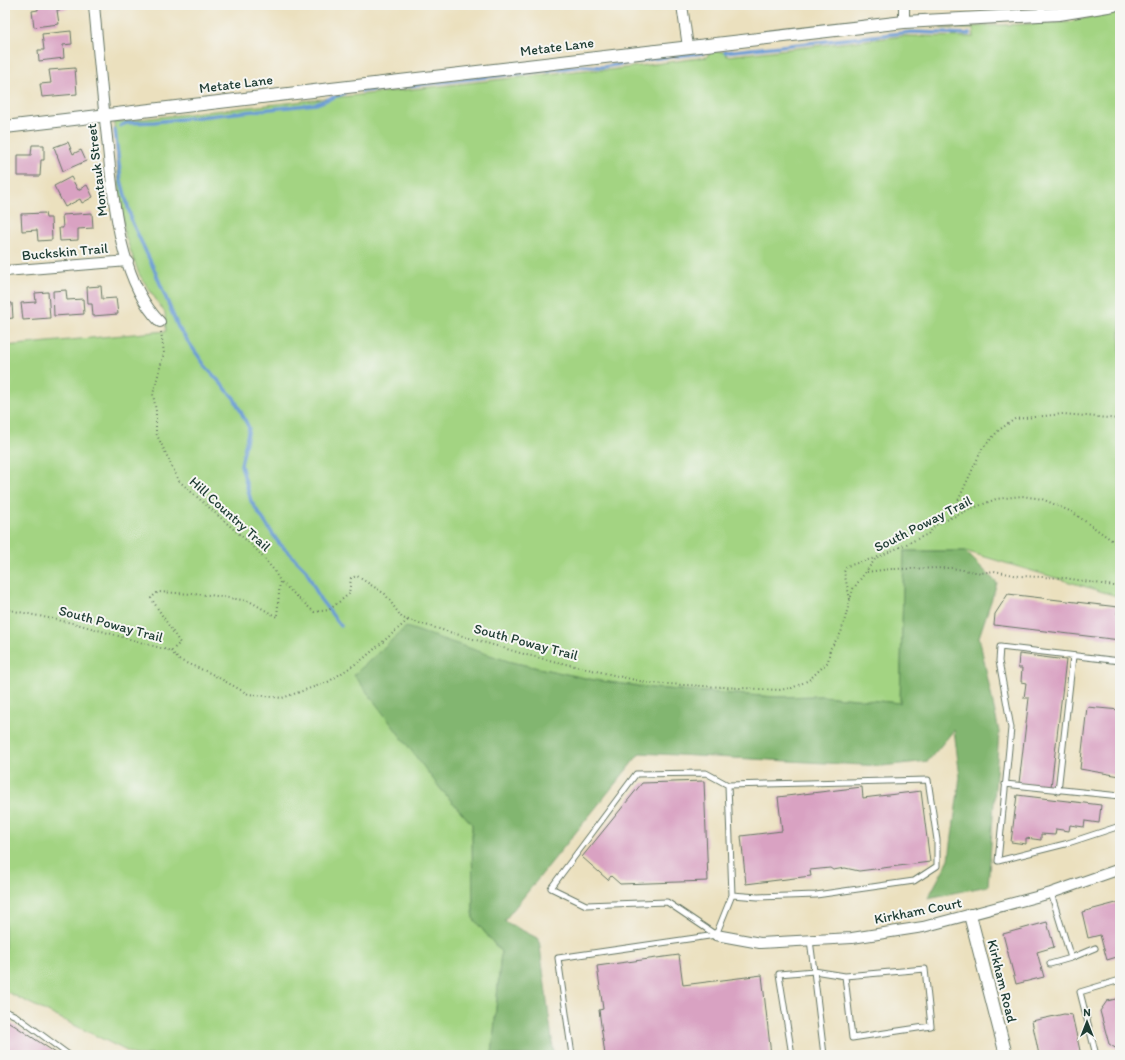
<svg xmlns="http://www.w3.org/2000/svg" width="1125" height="1060" viewBox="0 0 1125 1060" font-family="Itim,sans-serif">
  <rect width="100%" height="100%" fill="#f6f6f2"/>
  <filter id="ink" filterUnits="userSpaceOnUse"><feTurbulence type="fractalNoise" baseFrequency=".025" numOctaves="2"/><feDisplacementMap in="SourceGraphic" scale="8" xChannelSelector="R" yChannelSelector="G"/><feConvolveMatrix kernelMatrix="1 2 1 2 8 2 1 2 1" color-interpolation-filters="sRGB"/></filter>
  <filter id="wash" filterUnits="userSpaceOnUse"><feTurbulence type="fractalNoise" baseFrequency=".012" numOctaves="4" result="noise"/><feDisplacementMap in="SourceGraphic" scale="16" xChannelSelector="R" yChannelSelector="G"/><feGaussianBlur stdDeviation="0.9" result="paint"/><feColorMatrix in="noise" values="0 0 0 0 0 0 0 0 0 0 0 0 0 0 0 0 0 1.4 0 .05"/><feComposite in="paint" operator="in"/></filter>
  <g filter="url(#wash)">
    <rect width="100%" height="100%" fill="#ebe0be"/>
    <!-- green -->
    <path fill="#a3d482" stroke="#61885b" d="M1120,10V597L965,551H904L900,703L822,696L775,697L652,688L594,680L511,662L439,787L472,824L473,918L501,952L492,1055H135L5,991V346L166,331L165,313L139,274L125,235L119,187L114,122L585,70H609L707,57L709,53L718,51L725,52L727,56L903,36L974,37L973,29L940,28L1069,22Z"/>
    <!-- forest -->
    <path fill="#82b670" stroke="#507a52" d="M904,551H965L997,583L979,637L999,732L988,886L928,898L949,859L960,777L954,730L928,761L882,766L640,753L504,921L539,939L554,1055H492L501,952L473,918L472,824L439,787L354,675L406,627L511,662L594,680L652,688L775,697L822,696L900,703Z"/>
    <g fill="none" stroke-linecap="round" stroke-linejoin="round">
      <!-- stream -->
      <path stroke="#6b9cd5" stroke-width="3.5" d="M725,52L911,32L970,34
        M362,91L583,66L603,67L651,59L703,53
        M120,126L127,123L154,122L316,104L344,93
        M115,130L121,180L132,222L154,269L178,327L206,367L234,398L249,428L241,465L251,501L278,542L306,570L320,599L341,626"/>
    </g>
    <g id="blocks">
      <!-- building -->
      <path fill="#d9a2c2" d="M38,5H67L68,9L57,10L59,24L34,27L32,11L38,10Z
        M71,31L72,44L63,45L64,58L39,61L38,50H44L42,34Z
        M75,68L77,94L42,97L40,84L51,83L49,70Z
        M68,142L73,154L81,150L86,161L63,171L54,147Z
        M32,145H44V160H41L40,176H18V155H31Z
        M71,177L78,190L87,185L93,197L82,203L80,199L65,207L54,186Z
        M45,213L46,218H51L52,240L38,241L37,230L22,231L21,214Z
        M92,213L93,228L78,229V240L60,241L59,228H63L62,215Z
        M5,218H7L8,235H5Z
        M101,286L102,299L116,298L118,314L93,316L92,304H88L87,287Z
        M66,290L67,300L83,299L84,314L54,316L53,291Z
        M48,292L50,318L23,320L21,303L36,302L35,293Z
        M5,303H12L13,318L5,319Z
        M1008,594L1118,607L1117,614L1120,615V640L994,625L995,614Z
        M1019,654L1066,660L1051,787L1019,783L1029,698H1024L1026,683L1021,682L1022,668H1018Z
        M1087,707L1120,710V776L1080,769Z
        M704,781L708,881L620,884L611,876L608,880L582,857L642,783Z
        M862,787L863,798L921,791L930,862L859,871L845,868L833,870L830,868L810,870L811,876L746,884L741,836L782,831L778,797Z
        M1017,795L1101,805L1099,823L1085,821L1084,827L1070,825L1069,831L1056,829L1055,835L1041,834V840L1026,838V844L1011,842Z
        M1120,902V956L1107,960L1100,935L1088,938L1082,912Z
        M1047,922L1054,947L1037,952L1044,977L1016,984L1003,934Z
        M679,955L683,985L762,975L771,1055H605L599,1010L603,1009L597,966Z
        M1120,998V1051L1109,1044L1100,1011L1107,1001Z
        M1064,1014L1072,1015L1081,1055H1039L1032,1021Z
        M6,1020L59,1055H5Z"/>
    </g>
  </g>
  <g filter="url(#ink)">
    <use href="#blocks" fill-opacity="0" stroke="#667664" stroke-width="1"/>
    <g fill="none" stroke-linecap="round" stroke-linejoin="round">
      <!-- service casing -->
      <g stroke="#667664" stroke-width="7">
        <path id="service" d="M1120,661L1000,647L999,661L1011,728L998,861L1065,844L1120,826
          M1005,784L1120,796
          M1058,791L1073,656
          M1051,893L1071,958L1095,948
          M716,935L732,895L728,785L928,780L937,840V866L914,881L816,895L758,897L732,895
          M716,935L667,902L586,905L551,888L636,774L706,773L728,785
          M810,940L814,971L845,976L925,969L931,1026L852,1038L845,976
          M1050,964L1071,958
          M5,1011L16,1016L69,1055
          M572,1055L558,958L716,935
          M792,1055L779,974L814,971L824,1055
          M1096,1055L1080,992L1120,980"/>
      </g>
      <!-- minor casing -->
      <g stroke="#667664" stroke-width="12">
        <path id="minor" d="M94,5C98,49 102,94 107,138C113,196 118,279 160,322
          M682,5L688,47
          M904,22V5
          M5,271L128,261
          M716,935L760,943L852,938L923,927L1051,893L1120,869"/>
      </g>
      <!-- tertiary casing -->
      <g stroke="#667664" stroke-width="14">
        <path id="tertiary" d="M5,127L904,22L1059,14L1114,5
          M970,915L1006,1055"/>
      </g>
      <!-- path -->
      <path stroke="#667664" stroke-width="2" stroke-dasharray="1 3" stroke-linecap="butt" d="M161,332L164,353L153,394L156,411V433L179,481L255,548L273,569L280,581
        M950,518L982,449L999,430L1015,419L1063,414L1120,419
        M867,572L890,569L951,568L981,573L994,571L1019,576L1065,578L1120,587
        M850,599L844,572L847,566L875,558
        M5,609L77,624L171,651L180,643L151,598L158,592L210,595L249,601L277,617L280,581L314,612L329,610L349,594L351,578L357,576L385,594L402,618L527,655L648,683L779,690L792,688L809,680L828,662L830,649L841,633L853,589L876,558L928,534L936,525L966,511L996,499L1022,496L1042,499L1072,512L1120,546
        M171,651L179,660L210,673L248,694L282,698L328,682L363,659L408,620"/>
      <!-- service -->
      <use href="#service" stroke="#fff" stroke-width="5"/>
      <!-- minor -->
      <use href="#minor" stroke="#fff" stroke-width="10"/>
      <!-- tertiary -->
      <use href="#tertiary" stroke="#fff" stroke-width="12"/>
    </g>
  </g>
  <g text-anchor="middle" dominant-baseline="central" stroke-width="4" stroke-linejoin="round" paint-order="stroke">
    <!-- street labels -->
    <g font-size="14" fill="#1f3d34" stroke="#f6f6f2">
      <text transform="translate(557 47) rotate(-7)">Metate Lane</text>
      <text transform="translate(236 84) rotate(-7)">Metate Lane</text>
      <text transform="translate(97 170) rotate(-97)">Montauk Street</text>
      <text transform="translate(65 252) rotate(-5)">Buckskin Trail</text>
      <text transform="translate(230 514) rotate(42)">Hill Country Trail</text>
      <text transform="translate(923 524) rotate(-27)">South Poway Trail</text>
      <text transform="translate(111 624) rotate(15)">South Poway Trail</text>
      <text transform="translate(526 642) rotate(15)">South Poway Trail</text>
      <text transform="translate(918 911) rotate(-11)">Kirkham Court</text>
      <text transform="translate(1002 981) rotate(76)">Kirkham Road</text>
    </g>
  </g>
  <!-- margin -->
  <rect width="1125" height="1060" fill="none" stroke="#f6f6f2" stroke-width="20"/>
  <!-- north arrow -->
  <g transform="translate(1087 1022)" stroke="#f6f6f2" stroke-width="3" paint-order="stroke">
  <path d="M0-3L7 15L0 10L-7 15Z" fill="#1f3d34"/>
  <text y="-6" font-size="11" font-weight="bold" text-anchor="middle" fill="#1f3d34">N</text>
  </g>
</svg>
